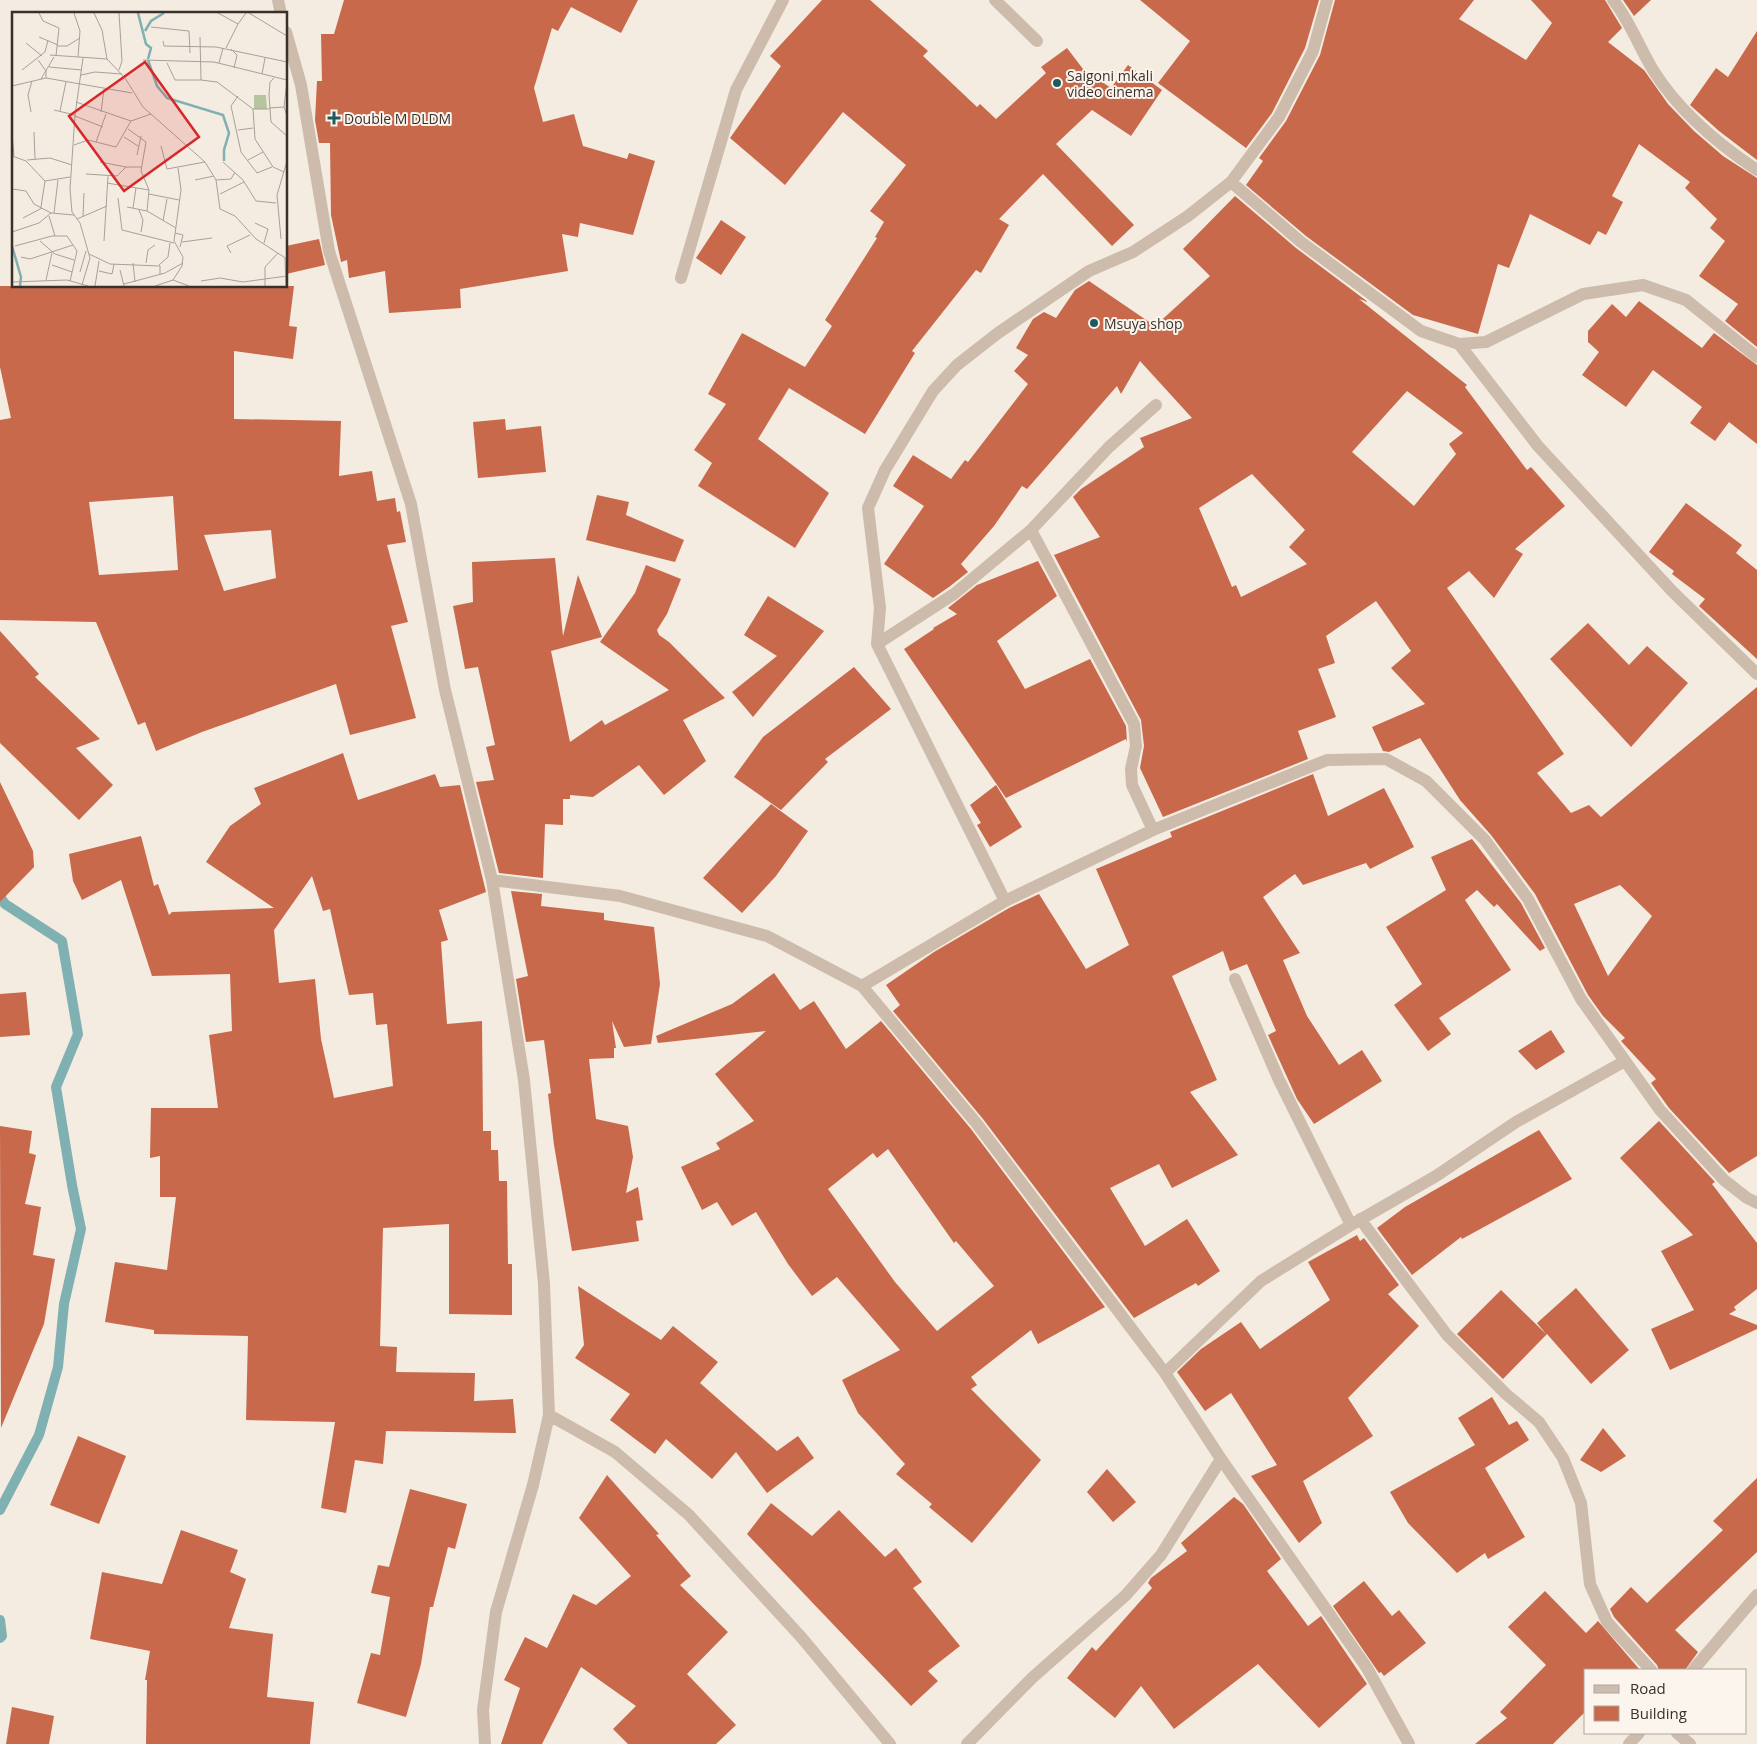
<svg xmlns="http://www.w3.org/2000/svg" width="1757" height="1744" viewBox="0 0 1757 1744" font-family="'Open Sans',sans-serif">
  <rect width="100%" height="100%" fill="#f4ebe1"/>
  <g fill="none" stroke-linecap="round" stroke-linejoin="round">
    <!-- stream -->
    <path stroke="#7fb0b2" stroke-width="10" d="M0,897L5,904L62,941L78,1034L56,1087L72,1185L81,1229L64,1304L58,1367L39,1435L0,1510
      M0,1620L2,1636L0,1638"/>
  </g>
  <!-- building -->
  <path fill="#c8694b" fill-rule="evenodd" d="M344,0H638L621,33L571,7L558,31L552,28L534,88L543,122L574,114L583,146L627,159L629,153L655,161L633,235L580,223L578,237L562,234L568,271L460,289L461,308L389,313L385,271L349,278L347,260L341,262L331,215L330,143H319L315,120L317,81H322L321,34H334Z
    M822,0H870L928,51L923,56L977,107L980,104L996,119L1046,73L1041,67L1067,48L1083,69L1111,88L1128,65L1162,90L1131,136L1092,110L1056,144L1134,225L1112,246L1043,174L999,219L1009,225L981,273L976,270L912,351L915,353L865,434L789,388L758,439L829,493L795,548L698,486L712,463L694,450L726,404L708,394L742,333L805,367L832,326L825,320L877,238L875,237L884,222L870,211L906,165L843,112L785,185L730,138L781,66L770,56Z
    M1140,0H1319L1305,48L1272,113L1246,148L1158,83L1190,41Z
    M1335,0H1474L1459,19L1526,60L1552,23L1531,0H1605L1622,28L1608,42L1644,70L1668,104L1694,131L1723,156L1757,178V347L1725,321L1738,304L1699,276L1725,241L1710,228L1717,219L1685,188L1690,182L1639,144L1612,196L1623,202L1606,235L1598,231L1590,245L1530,214L1509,268L1498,264L1478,334L1413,315L1306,236L1246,185L1263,161L1259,158L1286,121L1320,55Z
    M1623,0H1651L1634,16Z
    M1757,31V160L1719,131L1690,105L1716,68L1728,77Z
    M1235,196L1296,248L1368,302L1359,299L1467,385L1465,387L1527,470L1531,467L1565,506L1515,549L1523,554L1494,598L1469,571L1447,588L1564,754L1537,773L1571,813L1589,805L1601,817L1757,687V1156L1729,1173L1669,1108L1651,1083L1656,1079L1621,1041L1625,1038L1603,1016L1588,995L1535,894L1491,835L1460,800L1420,738L1389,752L1383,751L1372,727L1425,704L1391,668L1411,651L1376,601L1326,636L1335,663L1318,669L1336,717L1298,731L1308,759L1163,817L1140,768L1144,746L1141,720L1054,555L1100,537L1073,497L1081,489L1144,447L1140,438L1192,418L1140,361L1121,394L1117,386L1027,489L1022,486L994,526L961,564L968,572L949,587L933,598L884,564L924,506L893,486L913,455L951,479L965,460L968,462L1028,384L1014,371L1028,355L1016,348L1033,319L1044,312L1056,318L1075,290L1089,281L1155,326L1210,276L1183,249ZM1407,391L1463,433L1449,444L1456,454L1414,506L1352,452ZM1252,474L1305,530L1289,547L1307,564L1241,597L1236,585L1232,587L1199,508ZM1620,885L1652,916L1608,976L1574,904Z
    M721,220L746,237L721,275L696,258Z
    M319,239L325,265L286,274V246Z
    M0,286H294L289,326L297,327L293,359L234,351V419L341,421L339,476L372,471L377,501L395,498L397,512L400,511L406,542L387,545L408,622L391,626L416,718L350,735L336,684L202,732L156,751L145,722L138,725L96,622L0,620V420L11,418L0,367ZM173,496L178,570L99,575L89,502ZM271,530L276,578L224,591L204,535Z
    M1639,301L1702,348L1714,333L1757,365V444L1729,422L1715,441L1690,423L1702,407L1653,370L1626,407L1582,375L1599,352L1588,342V331L1612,304L1626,317Z
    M505,419L506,430L541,426L546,472L478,478L473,422Z
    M597,495L629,502L626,515L684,540L675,562L586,540Z
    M1686,503L1742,545L1736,553L1757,570V659L1699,606L1705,599L1672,574L1674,571L1649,552Z
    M555,558L563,636L578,575L602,637L551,651L570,742L602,720L605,725L669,690L600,642L635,593L646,565L681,579L667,614L657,630L659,635L669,642L725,698L683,720L706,761L664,795L639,765L593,797L570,795V799H563V825L545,824L543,878L499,873L476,782L494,780L486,747L495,745L478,667L465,669L453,606L473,602L472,562Z
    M1038,561L1057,596L997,641L1025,689L1090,659L1126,726L1127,742L1126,739L1006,798L904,649L934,629L933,628L957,614L948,608L977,585Z
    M768,596L824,631L753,717L732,692L777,656L744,635Z
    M1588,623L1629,665L1647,646L1688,683L1631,747L1550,659Z
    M0,631L39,674L35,677L100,739L76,748L113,785L79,820L0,743Z
    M854,667L891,709L825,759L828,762L781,810L734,777L763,737Z
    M343,753L358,800L435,774L440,787L460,785L486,892L439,910L448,940L441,942L447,1024L482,1021L483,1131H491V1150H498L499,1181H507L508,1264H512V1315L449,1314V1224L383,1228L380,1346L397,1347L396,1372L475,1373L474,1401L513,1399L516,1433L386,1431L383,1464L355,1460L346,1513L321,1508L335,1422L246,1420L248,1336L154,1334V1330L105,1322L115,1262L167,1270L176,1197H160V1156L150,1158L151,1108H218L209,1035L232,1031L230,974L152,976L121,880L82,900L73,881L69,854L141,836L154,886L158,884L169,915L172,912L274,908L206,862L230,826L261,804L254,788ZM312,876L323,911L330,909L349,995L373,993L376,1025L387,1024L393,1086L334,1098L321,1039L315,979L279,983L274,930Z
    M1313,774L1328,816L1384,788L1414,847L1370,869L1366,863L1303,885L1295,874L1263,897L1300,953L1283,960L1307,1016L1339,1065L1362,1050L1382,1081L1314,1124L1297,1099L1268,1035L1276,1031L1247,964L1230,971L1223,951L1172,976L1217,1080L1190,1092L1238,1155L1172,1188L1159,1164L1110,1188L1145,1246L1187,1219L1220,1271L1198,1286L1196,1283L1134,1318L983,1119L893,1011L900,1005L886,985L934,952L1009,908L1039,894L1086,969L1129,945L1096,869L1172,837L1170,832Z
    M0,782L33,851L34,867L0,902Z
    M996,785L1022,827L990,847L977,825L981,823L970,805Z
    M771,804L808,831L776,876L742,913L703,878Z
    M1472,839L1521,903L1545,948L1540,951L1497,904L1494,907L1477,890L1465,900L1511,970L1439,1018L1451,1034L1428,1051L1394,1005L1422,984L1386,927L1446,890L1431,857Z
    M511,891L542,894L541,906L604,913V920L654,927L660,984L651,1044L624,1047L612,1021L616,1048H614V1058L589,1059L596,1119L628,1126L633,1157L626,1193L638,1187L643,1220L636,1221L639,1241L572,1251L554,1145L548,1094L551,1093L544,1040L526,1042L516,979L528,976Z
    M774,973L800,1010L814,1001L846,1049L881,1021L971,1129L1105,1307L1038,1344L1031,1330L971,1377L977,1385L971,1389L1041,1460L972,1543L929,1507L932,1504L896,1474L905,1464L858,1413L842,1380L900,1350L837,1277L812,1296L788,1264L756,1212L732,1226L717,1202L702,1210L681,1167L720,1149L716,1143L754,1121L715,1074L766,1031L658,1043L656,1036L732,1004ZM888,1149L954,1243L956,1241L994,1286L937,1331L895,1282L828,1189L873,1153L877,1158Z
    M26,992L30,1035L0,1037V994Z
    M1551,1030L1565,1052L1536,1070L1518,1051Z
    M1659,1121L1715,1182L1712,1184L1757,1243V1289L1734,1307L1736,1310L1729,1314L1757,1325V1329L1670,1370L1651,1329L1694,1310L1661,1251L1693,1235L1620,1158Z
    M0,1126L32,1131L29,1153L36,1155L25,1204L41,1207L33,1255L55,1259L44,1324L1,1428Z
    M1539,1130L1572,1179L1462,1239L1461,1237L1412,1275L1377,1228L1405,1207Z
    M1357,1235L1360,1241L1364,1238L1399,1285L1388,1294L1419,1326L1348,1398L1373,1436L1303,1481L1322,1523L1299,1543L1251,1476L1277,1465L1231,1393L1205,1411L1177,1372L1201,1349L1241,1322L1260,1349L1330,1300L1308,1262Z
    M578,1286L661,1340L673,1326L718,1362L700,1383L777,1451L798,1436L814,1458L767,1493L736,1452L712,1479L666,1439L655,1454L610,1420L630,1394L575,1358L584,1345Z
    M1576,1288L1629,1350L1591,1384L1547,1334L1503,1379L1457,1334L1501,1290L1546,1334L1537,1323Z
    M1492,1397L1509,1425L1517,1421L1529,1440L1485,1468L1525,1537L1488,1559L1485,1553L1457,1573L1408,1523L1390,1492L1475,1445L1458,1418Z
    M1603,1428L1626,1456L1601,1472L1580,1460Z
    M78,1436L126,1456L99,1524L50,1505Z
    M1107,1469L1136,1502L1113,1522L1087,1492Z
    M607,1475L659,1534L656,1535L691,1576L680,1585L728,1632L687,1674L736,1725L716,1744H628L613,1729L636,1706L581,1667L542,1744H501L520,1688L504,1680L525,1637L547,1648L573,1594L596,1605L631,1576L579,1518Z
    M1757,1478V1552L1675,1630L1698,1652L1685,1670H1659L1657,1665L1614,1617L1610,1609L1631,1587L1647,1603L1723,1530L1713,1521Z
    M410,1489L467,1504L455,1549L448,1547L433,1607H430L421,1664L406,1717L357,1703L371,1653L380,1655L390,1597L371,1593L378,1565L389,1567Z
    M1234,1497L1243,1504L1281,1559L1267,1571L1308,1626L1321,1616L1367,1684L1319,1728L1258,1664L1174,1729L1141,1686L1115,1718L1067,1678L1092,1647L1096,1651L1152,1588L1148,1583L1151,1578L1187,1551L1181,1543Z
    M771,1503L812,1536L839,1510L885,1557L896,1548L922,1582L913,1588L960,1646L928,1671L938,1681L911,1706L747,1534Z
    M181,1530L238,1550L230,1572L246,1579L229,1628L273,1634L267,1697L314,1702L310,1744H146L147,1680H145L150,1651L90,1639L102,1572L162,1584Z
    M1364,1581L1392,1616L1399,1610L1426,1643L1384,1676L1381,1672L1379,1673L1333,1606Z
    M1545,1591L1586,1633L1598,1621L1640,1670H1586V1711L1553,1744H1475L1507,1718L1500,1712L1546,1665L1508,1627Z
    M12,1707L54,1716L49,1744H6Z"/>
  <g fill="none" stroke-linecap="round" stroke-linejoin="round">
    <!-- minor -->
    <path stroke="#cdbbac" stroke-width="12" d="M278,0L281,14
      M995,0L1037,41
      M1613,0C1630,21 1639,47 1653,70C1678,110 1718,144 1757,170
      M286,32L301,85L329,251L411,504L445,690L492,880L524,1080L544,1284L549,1415L533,1485L496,1612L483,1710L485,1744
      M1231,182L1301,242L1421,331L1459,344L1486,342L1583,294L1643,285L1686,300L1757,357
      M681,278L736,90L783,0
      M1459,344L1538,446L1672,591L1757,674
      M1031,530L1134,724L1136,746L1131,769L1132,785L1153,830
      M877,644L954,594L1031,530L1109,447L1156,405
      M492,880L620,896L767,936L862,986L977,1124L1165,1373L1221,1459L1367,1668L1409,1744
      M1005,901L877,644L880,608L868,508L885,470L933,391L957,365L998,333L1089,271L1133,252L1188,216L1231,182L1279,117L1313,51L1327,0
      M1235,979L1279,1080L1351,1225
      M862,986L1005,901L1153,830L1327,760L1386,759L1426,781L1485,840L1528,899L1581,999L1660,1110L1724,1180L1747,1198L1757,1203
      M1360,1219L1447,1335L1506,1394L1539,1422L1563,1458L1581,1503L1590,1584L1607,1622L1651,1670
      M1165,1373L1261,1281L1351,1225L1436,1176L1516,1122L1625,1061
      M549,1415L615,1452L689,1515L802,1638L890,1744
      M1693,1670L1757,1595
      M1677,1733L1690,1744
      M967,1744L1032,1678L1126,1595L1161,1555L1221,1459
      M1629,1744L1639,1733"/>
  </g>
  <!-- markers -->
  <g fill="#1f5a5e" stroke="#fbf5ee" stroke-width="2">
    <circle cx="1057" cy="83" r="5"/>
    <path d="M331.5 110.5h5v5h5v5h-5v5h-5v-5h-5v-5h5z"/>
    <circle cx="1094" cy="323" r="5"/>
  </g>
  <g text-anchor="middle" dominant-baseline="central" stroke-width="4" stroke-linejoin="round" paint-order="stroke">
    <!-- poi labels -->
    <g font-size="14" fill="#3b302b" stroke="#fbf5ee" text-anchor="start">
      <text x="1067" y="75">Saigoni mkali<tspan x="1067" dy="16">video cinema</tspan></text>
      <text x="344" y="118">Double M DLDM</text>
      <text x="1104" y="323">Msuya shop</text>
    </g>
  </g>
  <!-- overview -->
  <g transform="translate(12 12)">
    <rect width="275" height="275" fill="#f4ebe1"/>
    <path d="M242,83H254L255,97H242Z" fill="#b8c4a0"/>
    <path fill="none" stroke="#7fb0b2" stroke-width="2.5" d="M126,1L134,32L139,36L136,47M133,19L139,9L152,1M136,48L145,74L155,86L211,103L217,121L212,138V149M0,234L9,265L8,274"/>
    <path fill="none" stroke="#aaa098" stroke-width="1" d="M27,1L31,9L47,16L44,44M62,1L68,19L66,45M82,1L90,18L95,47L113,66L131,95L193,150L204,168L208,197L223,204L244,227L275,247M206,1L226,12L234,1M237,1L275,24M139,15L177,19L178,41M27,25L46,33M188,25L189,68L205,70L241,97H257M151,29L152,34L204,35L275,50M14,31L30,44M46,34H55L68,26M214,36L226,12M219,37L225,43L222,56M38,43L95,47M26,48L34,59V66M131,48L202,50L275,68M155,51L163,68H189M207,51L211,36M37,55L70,58M10,58L33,40L36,28M107,58L110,49L107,1M250,62L253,46M69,63L83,60L110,62M262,66L258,70L257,83L259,110L275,124M29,67L42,45M275,69L272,95L275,104M0,74L34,66L120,81M226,84L219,94L229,140L245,161L260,155M64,90L119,109L139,102M257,96L272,95M241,97L243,127L261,155L272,160M42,98L63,103M48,99L54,70M19,100L16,83L20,69M89,100L92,77M63,104L91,115M116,117L134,130L129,159L137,178L135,199L164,216M226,118L241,116M22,120L23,147M0,122L2,144M112,125L126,134M84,130L94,102M62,133L76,128L104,135L119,109M149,134L155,157L193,150M125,143L129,124M0,144L14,149L33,169L58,165M15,148L38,146L60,153M236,148L251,140M88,150L114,155M211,150L231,168L244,189L264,191M74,162L105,164L114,155H129M183,168L202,164M204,168L219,167L223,160M95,171L137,178M0,177L14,179L22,192L39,201L62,203M137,182L167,188M208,182L232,170M106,186L110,218L162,231M29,195L33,169M115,195L135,199M121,196L124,176M127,198L131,208L129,220M42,201L46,168M37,204L43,224M71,205L72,181M11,206L30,196M65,207L95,194M151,209L155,187M243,211L256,217L252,231M0,220L27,211L39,201M163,221L171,223L168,235M269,227L265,183L275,149M28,229L43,242L62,248M92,229L96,164M170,230L200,226M3,234L40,224H55L65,239L58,269M219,241L215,234L238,223M77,242L98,252L148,254V263M9,245L18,247L61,233M273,246L274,274M121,251L123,270M134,251L136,238L143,233M40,253L60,260M147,253L156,245L158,231M108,258L112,274M87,259L100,262L102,252M68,260L74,239M34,268L40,241M161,268L170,254L171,245L162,229L169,178L166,156M189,269L208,266L231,270L275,264M0,270L55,268L76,274M112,272L153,261L171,251M70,273L78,246L68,211L60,200L58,177L63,103L71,46M83,274L87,249M143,274L161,268L177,274M253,274V255L266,241"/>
    <path fill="#d62828" fill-opacity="0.15" stroke="#d62828" stroke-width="2.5" d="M133,50L187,125L112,179L57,104Z"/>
    <rect width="275" height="275" fill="none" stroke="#3b302b" stroke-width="2.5"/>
  </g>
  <!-- legend -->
  <rect x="1584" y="1669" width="162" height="65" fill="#fbf5ee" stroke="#aea6a0"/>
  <rect x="1594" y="1685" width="25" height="8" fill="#cdbbac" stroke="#aea6a0"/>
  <text x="1630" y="1694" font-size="15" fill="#3b302b">Road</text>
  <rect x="1594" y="1706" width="25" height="15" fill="#c8694b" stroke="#aea6a0"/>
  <text x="1630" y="1719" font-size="15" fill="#3b302b">Building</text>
</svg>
